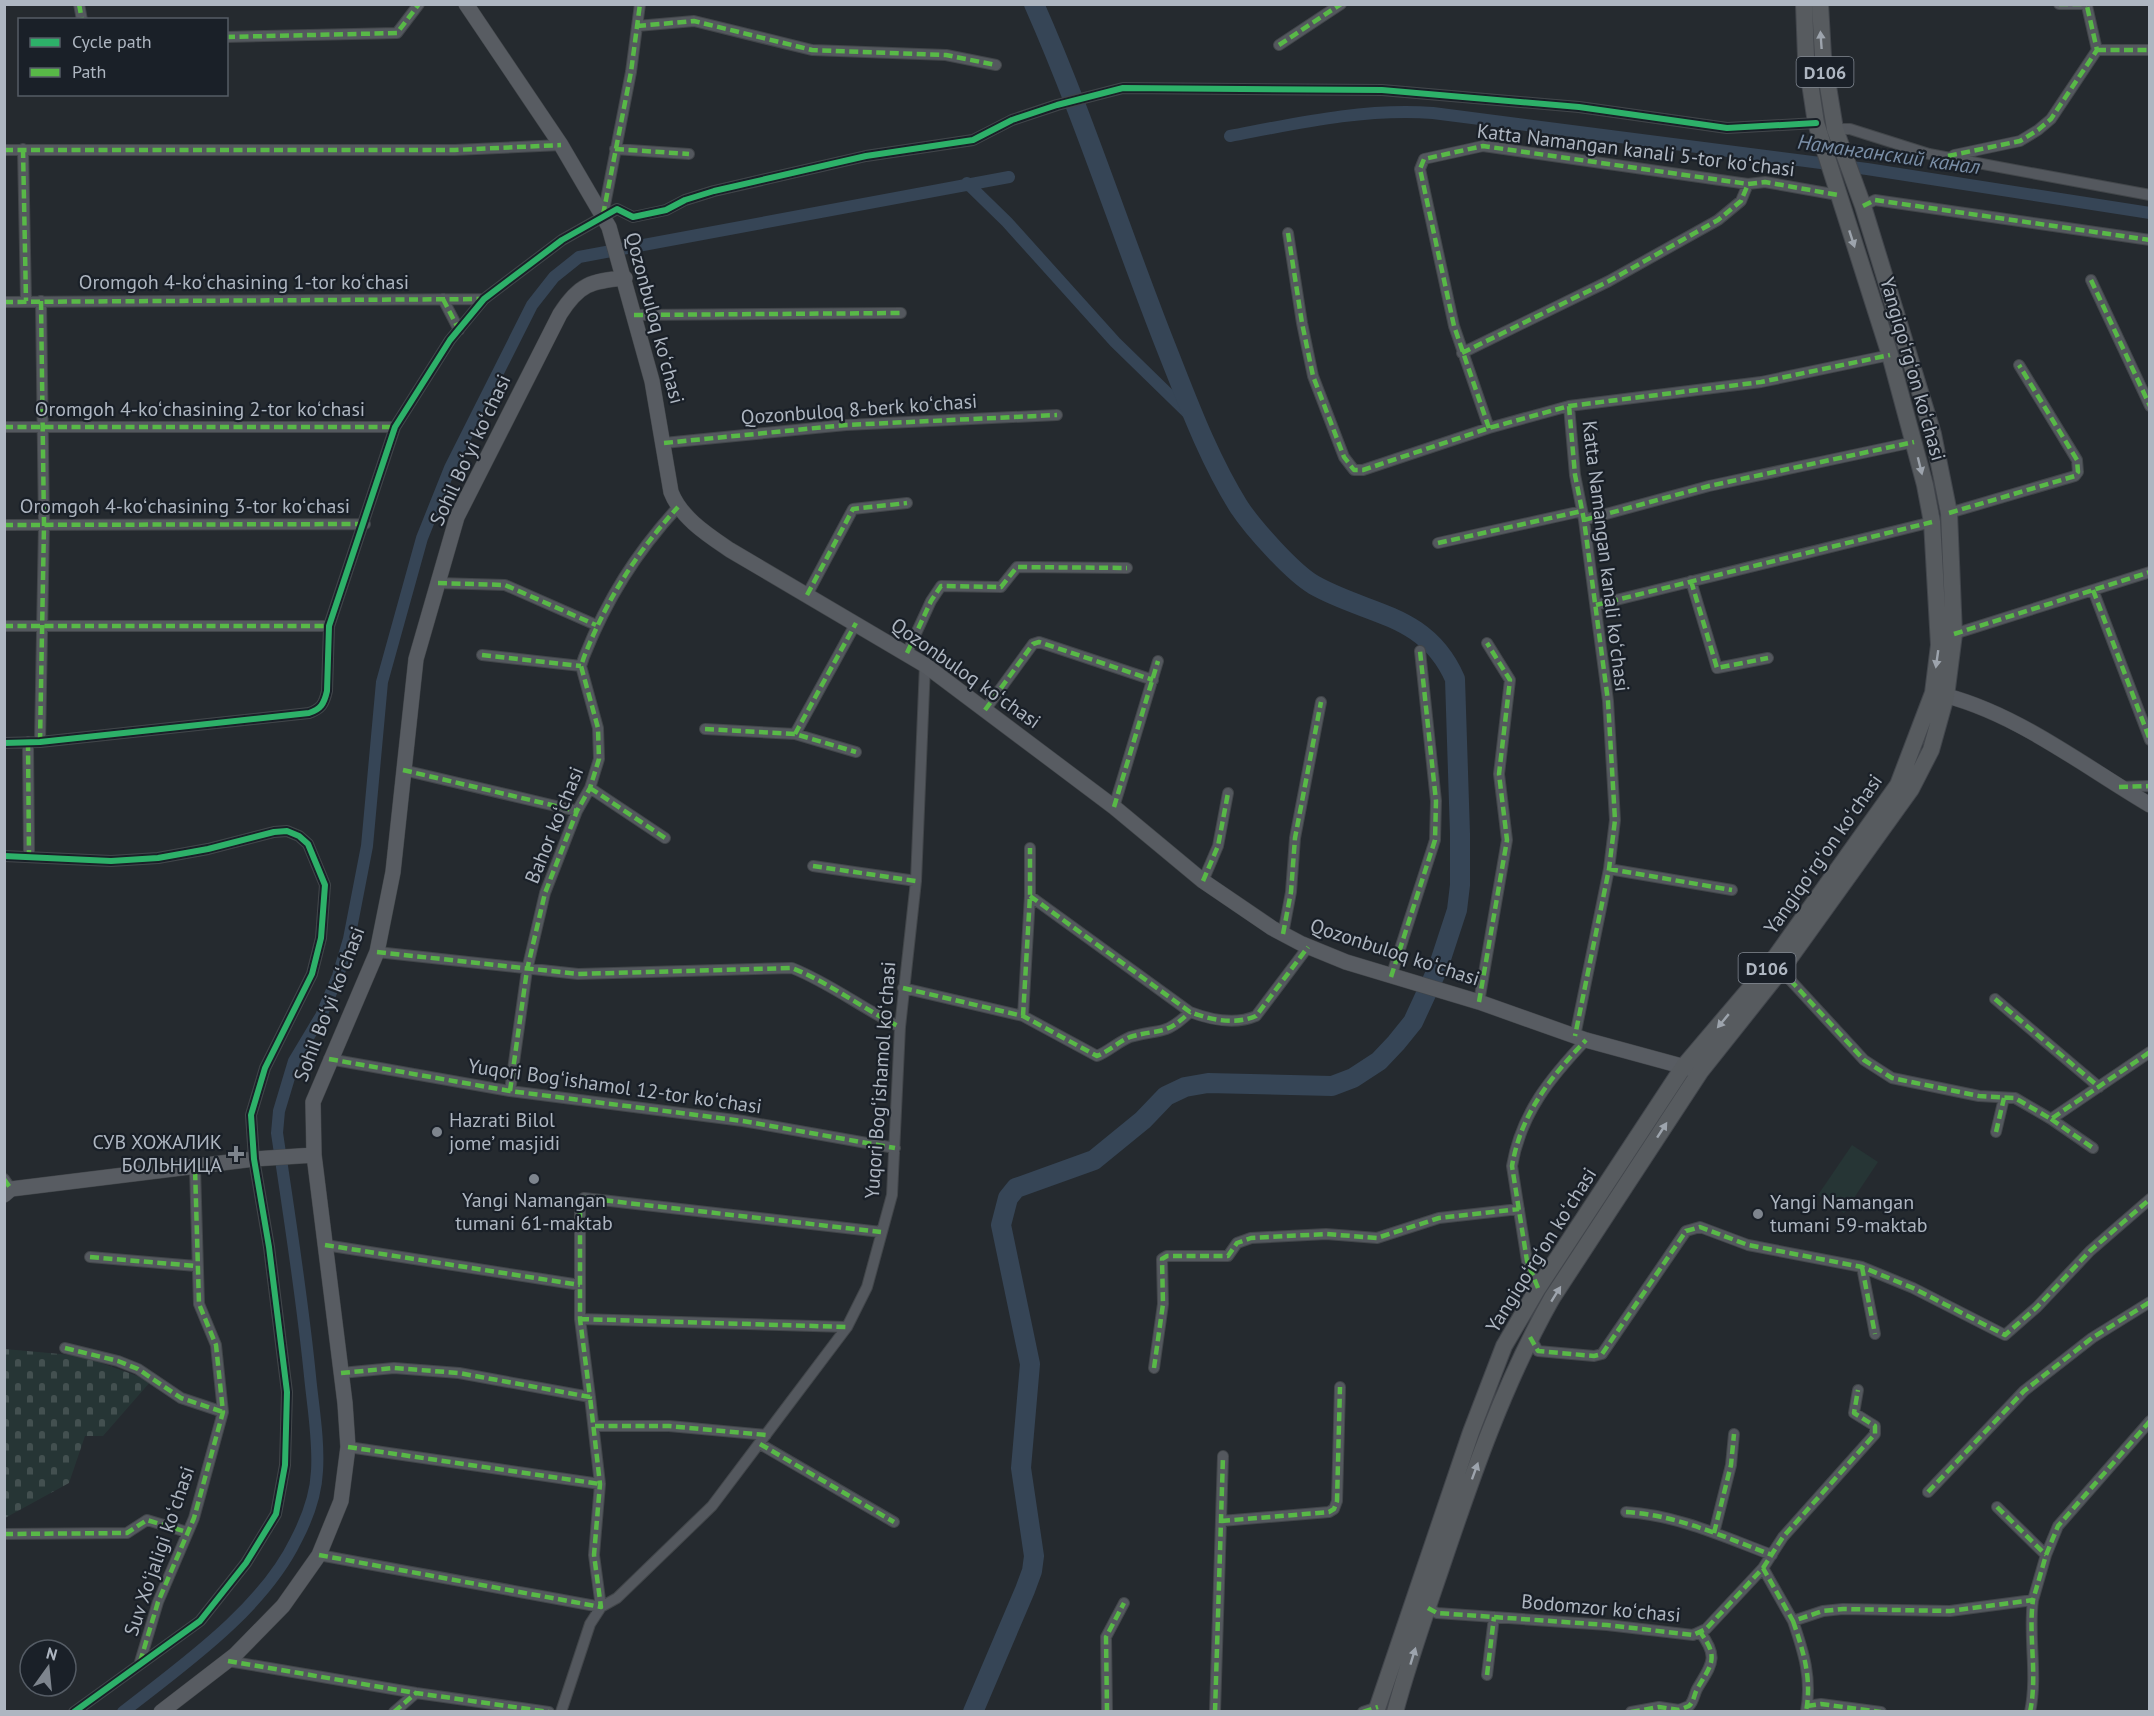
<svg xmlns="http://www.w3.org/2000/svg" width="2154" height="1716" viewBox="0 0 2154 1716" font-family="'PT Sans',sans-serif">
  <defs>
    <pattern id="cemetery-stones" width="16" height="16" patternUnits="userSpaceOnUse" patternTransform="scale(1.5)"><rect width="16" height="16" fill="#263535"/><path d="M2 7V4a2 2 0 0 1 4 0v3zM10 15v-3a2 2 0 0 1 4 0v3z" fill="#435050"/></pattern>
  </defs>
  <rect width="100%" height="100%" fill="#252a2f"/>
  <!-- green -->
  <path fill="#263535" d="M1852,1145L1878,1162L1844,1213L1818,1195Z"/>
  <!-- cemetery -->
  <path fill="url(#cemetery-stones)" d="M5,1349L82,1356L151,1381L103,1436H85L69,1483L5,1518Z"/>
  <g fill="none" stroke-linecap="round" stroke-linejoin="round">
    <!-- canal -->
    <path stroke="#364556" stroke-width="12" d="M1230,136C1298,123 1364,108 1433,113L1867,169L2150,213
      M967,183L1007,222L1115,342L1195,420
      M123,1712C183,1665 262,1610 296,1540C307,1519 316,1494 317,1471C319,1440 313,1407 310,1376C302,1295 289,1214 277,1133L279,1111L294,1061L321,1016L338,976L349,939L367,846L382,682L422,538L450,468L532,305L554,277L579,257L1009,177"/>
    <!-- river -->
    <path stroke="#364556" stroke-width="20" d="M973,1712L1025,1590L1032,1571L1034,1556L1021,1468L1030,1364L1001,1225L1008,1198L1016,1188L1094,1160L1143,1120L1166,1096L1185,1087L1208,1083L1332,1086L1353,1078L1379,1061L1396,1043L1413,1022L1438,968L1457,910L1460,885V834L1455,679C1426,613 1369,616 1314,585C1292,572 1253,528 1239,507C1207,456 1186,397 1164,342C1120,230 1083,115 1034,4"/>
    <!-- street casing -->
    <g stroke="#42464a" stroke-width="12">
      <path id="street" d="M79,4L82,20
        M2059,4H2087
        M637,26L694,21L812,50L946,55L996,65
        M226,37L397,33L419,4
        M1279,45L1341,4
        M2097,50H2150
        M1835,129H1850L1929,154L2150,195
        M23,149L26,301
        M615,149L689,154
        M4,150H455L561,145
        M1954,155L2020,141L2038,130L2051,119L2097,50L2087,6
        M1863,206L1875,200L2150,240
        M603,215L631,72L640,4
        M1288,233L1302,323L1313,376L1344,457L1354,470H1363L1489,428L1569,406L1761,382L1890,355
        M2091,280L2150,406
        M443,299L459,330
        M4,302L484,299
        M634,315L901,313
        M1462,353L1609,281L1718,220L1741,201L1748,184
        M1569,406L1575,475L1584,520L1608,701L1615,820L1609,869L1575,1036
        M4,427H395
        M1489,428L1454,326L1420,169L1424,159L1483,146L1748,184L1765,182L1838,195
        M664,443L846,425L1057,415
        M1949,513L2075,476L2078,472L2077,460L2019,365
        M1584,520L1709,486L1914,442
        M4,525L365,524
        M1438,543L1582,511
        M1691,581L1717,668L1768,658
        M438,583L505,585L596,625
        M2093,590L2150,740
        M807,595L853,509L907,503
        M1596,605L1932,522
        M4,626H329
        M1954,634L2150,572
        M907,653L931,601L941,586L1001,587L1017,567L1127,568
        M482,655L581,666
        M985,710L1033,644L1039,642L1153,680
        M705,729L795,734L856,752
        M795,734L856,623
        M28,742L29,855
        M40,742L44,525L41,301
        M4,743L40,742L309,713C321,709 324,704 327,691L329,626L395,427L450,340L484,299L562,240L617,209L633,217L666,210L685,200L714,191L866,156L973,140L1012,120L1057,105L1123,88L1382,90L1579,107L1727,128L1816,123
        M403,770L577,811
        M2119,787L2150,786
        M590,788L665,838
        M1114,807L1158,661
        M4,856L111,861L158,858L208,849L274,832L287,831L299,836L308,844L325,885L321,938L312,974L265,1068L251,1115L254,1159L269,1247L287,1392L285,1465L276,1514L246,1563L200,1621L74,1712
        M813,866L916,881
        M1609,869L1732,890
        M1203,881L1218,846L1228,793
        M1030,896L1190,1012C1211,1020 1235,1025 1256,1016L1308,947
        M1283,934L1291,892L1295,838L1321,702
        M377,952L578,974L792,968C830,983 863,1009 900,1027
        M1781,970L1864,1060L1892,1078L1979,1096L2015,1098L2051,1119L2150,1052
        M1391,977L1435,840L1436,801L1420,651
        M903,988L1023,1016L1097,1056C1109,1051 1118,1042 1130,1037C1160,1028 1164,1037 1190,1012
        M1995,999L2099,1087
        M1479,1002L1507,840L1499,774L1510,680L1487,643
        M1023,1016L1030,896V848
        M329,1059L510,1091L743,1121L895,1148
        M510,1091L527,970L545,893L577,811L590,788L599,759L598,728L581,666L584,657C607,599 636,553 678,507
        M2051,1119L2093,1148
        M1996,1132L2004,1098
        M4,1179L11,1189
        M325,1245L580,1285
        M90,1257L196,1266
        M1862,1267L1875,1334
        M1538,1288L1527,1261L1512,1166C1521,1113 1551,1077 1586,1040
        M580,1319L847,1327
        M1530,1337L1538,1351L1594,1356L1602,1354L1686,1231L1700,1227L1748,1245L1862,1267L1913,1288L2005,1335L2037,1307L2090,1251L2150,1199
        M65,1348L118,1361L138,1369L181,1398L223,1412
        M1154,1368L1163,1304L1162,1259L1167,1256H1228L1237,1243L1251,1238L1326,1234L1377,1238L1439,1218L1519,1209
        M341,1373L394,1368L459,1373L590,1397L580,1319V1207L584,1198L881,1232
        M595,1426H669L766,1435
        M760,1444L894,1522
        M348,1447L600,1484
        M1928,1492L2024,1391L2092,1338L2150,1302
        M1997,1507L2046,1555
        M1626,1512C1677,1515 1724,1537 1772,1555
        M1221,1521L1329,1512L1334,1509L1337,1501L1340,1387
        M1714,1533L1731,1465L1734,1434
        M4,1534L127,1533L147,1520L187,1532
        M319,1555L601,1607L594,1555L600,1484L590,1397
        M1763,1568L1783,1537L1875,1434V1426L1854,1413L1858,1390
        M1428,1608L1437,1613L1607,1625L1693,1635L1706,1629L1763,1568L1793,1621L1823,1611L1843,1609L1950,1611L2033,1600L2046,1555L2058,1526L2150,1421
        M1793,1621C1804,1653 1812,1679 1806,1712
        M228,1661L416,1693L549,1712
        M140,1662L158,1602L194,1518L223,1412L216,1345L199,1304L195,1168
        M1487,1675L1494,1617
        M1807,1706L1821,1704L1881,1712
        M394,1712L416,1693
        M561,1712L590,1624L601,1607L617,1598L712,1506L847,1327L867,1287L892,1195L900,1027L916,881L925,665
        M1107,1712L1106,1637L1124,1603
        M1215,1712L1223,1456
        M1363,1712L1378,1707
        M1631,1712L1659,1707L1679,1710L1689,1706C1694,1701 1694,1695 1697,1689C1711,1665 1720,1658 1700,1632
        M2030,1712C2038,1674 2028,1637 2033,1600"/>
    </g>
    <!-- secondary casing -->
    <g stroke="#42464a" stroke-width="16">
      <path id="secondary" d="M466,4L561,145L609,227L652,381L671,492C681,518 708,535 730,550L925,665L1114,807L1203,881L1272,928L1302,944L1346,962L1479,1002L1586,1040L1696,1070
        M1935,693C2013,710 2082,765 2150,805
        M4,1195L11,1189L254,1159L314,1155
        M161,1712L235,1655L283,1606L319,1555L341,1501L348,1447L345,1403L314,1155L313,1102L377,952L393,872L416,659L457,517L560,314C579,284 591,281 625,278"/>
    </g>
    <!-- primary casing -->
    <g stroke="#42464c" stroke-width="18">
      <path id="primary" d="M1376,1712L1471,1432L1504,1346L1538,1288L1684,1066L1769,966L1898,785L1933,693L1939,645L1932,522L1925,485L1890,355L1816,123L1806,57L1804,4
        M1395,1712C1408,1663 1425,1615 1441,1568C1472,1476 1504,1383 1552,1298L1700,1072L1781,970L1911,789L1931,750L1946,696L1954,634L1949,513L1933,434L1863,206L1835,129L1823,56L1820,4"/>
    </g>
    <!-- street -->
    <use href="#street" stroke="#54585e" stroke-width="10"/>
    <!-- secondary -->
    <use href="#secondary" stroke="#585c62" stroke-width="15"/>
    <!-- primary -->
    <use href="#primary" stroke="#575b5f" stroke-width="16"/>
    <!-- quiet -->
    <path stroke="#58b947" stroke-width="4.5" stroke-dasharray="9 4.5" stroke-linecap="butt" d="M79,4L82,20
      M2059,4H2087
      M637,26L694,21L812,50L946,55L996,65
      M226,37L397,33L419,4
      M1279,45L1341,4
      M2097,50H2150
      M23,149L26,301
      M615,149L689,154
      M4,150H455L561,145
      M1948,156L2020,141L2038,130L2051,119L2097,50L2087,6
      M1863,206L1875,200L2150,240
      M603,215L631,72L640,4
      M1288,233L1302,323L1313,376L1344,457L1354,470H1363L1489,428L1569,406L1761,382L1890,355
      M2091,280L2150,406
      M443,299L459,330
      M4,302L484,299
      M634,315L901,313
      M1462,353L1609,281L1718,220L1741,201L1748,184
      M1569,406L1575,475L1584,520L1608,701L1615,820L1609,869L1575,1036
      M4,427H395
      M1489,428L1454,326L1420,169L1424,159L1483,146L1748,184L1765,182L1838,195
      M664,443L846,425L1057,415
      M1949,513L2075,476L2078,472L2077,460L2019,365
      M1584,520L1709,486L1914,442
      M4,525L365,524
      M1438,543L1582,511
      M1691,581L1717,668L1768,658
      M438,583L505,585L596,625
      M2093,590L2150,740
      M807,595L853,509L907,503
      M1596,605L1932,522
      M4,626H329
      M1954,634L2150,572
      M907,653L931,601L941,586L1001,587L1017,567L1127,568
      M482,655L581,666
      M985,710L1033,644L1039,642L1153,680
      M705,729L795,734L856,752
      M795,734L856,623
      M28,742L29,855
      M40,742L44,525L41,301
      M403,770L577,811
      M2119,787L2150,786
      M590,788L665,838
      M1114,807L1158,661
      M813,866L916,881
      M1609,869L1732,890
      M1203,881L1218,846L1228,793
      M1030,896L1190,1012C1211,1020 1235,1025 1256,1016L1308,947
      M1283,934L1291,892L1295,838L1321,702
      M377,952L578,974L792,968C830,983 863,1009 900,1027
      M1781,970L1864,1060L1892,1078L1979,1096L2015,1098L2051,1119L2150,1052
      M1391,977L1435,840L1436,801L1420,651
      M903,988L1023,1016L1097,1056C1109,1051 1118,1042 1130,1037C1160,1028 1164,1037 1190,1012
      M1995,999L2099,1087
      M1479,1002L1507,840L1499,774L1510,680L1487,643
      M1023,1016L1030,896V848
      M329,1059L510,1091L743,1121L895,1148
      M510,1091L527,970L545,893L577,811L590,788L599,759L598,728L581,666L584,657C607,599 636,553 678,507
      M2051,1119L2093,1148
      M1996,1132L2004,1098
      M4,1179L11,1189
      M325,1245L580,1285
      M90,1257L196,1266
      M1862,1267L1875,1334
      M1538,1288L1527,1261L1512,1166C1521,1113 1551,1077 1586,1040
      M580,1319L847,1327
      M1530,1337L1538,1351L1594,1356L1602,1354L1686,1231L1700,1227L1748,1245L1862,1267L1913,1288L2005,1335L2037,1307L2090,1251L2150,1199
      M65,1348L118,1361L138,1369L181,1398L223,1412
      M1154,1368L1163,1304L1162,1259L1167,1256H1228L1237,1243L1251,1238L1326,1234L1377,1238L1439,1218L1519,1209
      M341,1373L394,1368L459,1373L590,1397L580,1319V1207L584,1198L881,1232
      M595,1426H669L766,1435
      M760,1444L894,1522
      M348,1447L600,1484
      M1928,1492L2024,1391L2092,1338L2150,1302
      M1997,1507L2046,1555
      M1626,1512C1677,1515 1724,1537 1772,1555
      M1221,1521L1329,1512L1334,1509L1337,1501L1340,1387
      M1714,1533L1731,1465L1734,1434
      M4,1534L127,1533L147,1520L187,1532
      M319,1555L601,1607L594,1555L600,1484L590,1397
      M1763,1568L1783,1537L1875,1434V1426L1854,1413L1858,1390
      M1428,1608L1437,1613L1607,1625L1693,1635L1706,1629L1763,1568L1793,1621L1823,1611L1843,1609L1950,1611L2033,1600L2046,1555L2058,1526L2150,1421
      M1793,1621C1804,1653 1812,1679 1806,1712
      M228,1661L416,1693L549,1712
      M140,1662L158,1602L194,1518L223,1412L216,1345L199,1304L195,1168
      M1487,1675L1494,1617
      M1807,1706L1821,1704L1881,1712
      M394,1712L416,1693
      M1107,1712L1106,1637L1124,1603
      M1215,1712L1223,1456
      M1363,1712L1378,1707
      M1631,1712L1659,1707L1679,1710L1689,1706C1694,1701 1694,1695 1697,1689C1711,1665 1720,1658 1700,1632
      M2030,1712C2038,1674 2028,1637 2033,1600"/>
    <!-- cycleway casing -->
    <g stroke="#1a2028" stroke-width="10">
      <path id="cycleway" d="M4,743L40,742L309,713C321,709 324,704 327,691L329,626L395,427L450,340L484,299L562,240L617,209L633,217L666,210L685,200L714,191L866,156L973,140L1012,120L1057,105L1123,88L1382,90L1579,107L1727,128L1816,123
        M4,856L111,861L158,858L208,849L274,832L287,831L299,836L308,844L325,885L321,938L312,974L265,1068L251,1115L254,1159L269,1247L287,1392L285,1465L276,1514L246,1563L200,1621L74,1712"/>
    </g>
    <!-- cycleway -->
    <use href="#cycleway" stroke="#2db169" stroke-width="6"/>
  </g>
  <!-- one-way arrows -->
  <defs><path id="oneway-solid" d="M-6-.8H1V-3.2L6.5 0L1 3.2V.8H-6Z" transform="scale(1.5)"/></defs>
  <g fill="#9da4ad">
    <use href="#oneway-solid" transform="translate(1821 40) rotate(-94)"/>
    <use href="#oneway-solid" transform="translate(1852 239) rotate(72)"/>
    <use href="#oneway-solid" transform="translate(1920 466) rotate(76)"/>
    <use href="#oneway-solid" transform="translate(1937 659) rotate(98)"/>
    <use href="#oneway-solid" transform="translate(1723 1021) rotate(130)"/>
    <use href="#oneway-solid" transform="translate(1662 1130) rotate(-57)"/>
    <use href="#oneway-solid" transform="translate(1556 1294) rotate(-58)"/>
    <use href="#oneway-solid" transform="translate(1475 1471) rotate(-70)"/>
    <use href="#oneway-solid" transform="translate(1413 1656) rotate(-73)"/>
  </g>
  <!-- markers -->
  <g fill="#7e858e" stroke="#1a2028" stroke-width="2">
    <circle cx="437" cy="1132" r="6"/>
    <path d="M233 1145h6v6h6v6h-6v6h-6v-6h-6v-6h6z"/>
    <circle cx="534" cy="1179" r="6"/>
    <circle cx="1758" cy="1214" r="6"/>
  </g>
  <g text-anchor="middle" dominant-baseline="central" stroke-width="4.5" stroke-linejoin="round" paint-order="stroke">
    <!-- shield labels -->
    <g fill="#1a2028" stroke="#828993" stroke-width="1.5">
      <rect x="1796.5" y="57" width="57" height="30" rx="4.5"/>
      <rect x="1738.5" y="953" width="57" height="30" rx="4.5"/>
    </g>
    <g font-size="18" font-weight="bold" fill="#aeb6c1">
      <text x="1825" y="72">D106</text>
      <text x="1767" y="968">D106</text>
    </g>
    <!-- street labels -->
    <g font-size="20" fill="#aeb6c1" stroke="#1a2028">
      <text transform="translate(1636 150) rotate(7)">Katta Namangan kanali 5-tor koʻchasi</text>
      <text x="244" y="282">Oromgoh 4-koʻchasining 1-tor koʻchasi</text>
      <text transform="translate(655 318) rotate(75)">Qozonbuloq koʻchasi</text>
      <text transform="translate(1913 369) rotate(74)">Yangiqoʻrgʻon koʻchasi</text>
      <text x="200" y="409">Oromgoh 4-koʻchasining 2-tor koʻchasi</text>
      <text transform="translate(859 409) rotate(-4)">Qozonbuloq 8-berk koʻchasi</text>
      <text transform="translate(470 450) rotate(-65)">Sohil Boʻyi koʻchasi</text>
      <text x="185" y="506">Oromgoh 4-koʻchasining 3-tor koʻchasi</text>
      <text transform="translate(1606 556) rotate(83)">Katta Namangan kanali koʻchasi</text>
      <text transform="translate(966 673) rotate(35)">Qozonbuloq koʻchasi</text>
      <text transform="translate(554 825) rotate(-68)">Bahor koʻchasi</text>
      <text transform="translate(1823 854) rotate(-55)">Yangiqoʻrgʻon koʻchasi</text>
      <text transform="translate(1395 952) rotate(18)">Qozonbuloq koʻchasi</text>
      <text transform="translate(329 1004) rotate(-69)">Sohil Boʻyi koʻchasi</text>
      <text transform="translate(880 1080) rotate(-86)">Yuqori Bogʻishamol koʻchasi</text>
      <text transform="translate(615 1086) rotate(8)">Yuqori Bogʻishamol 12-tor koʻchasi</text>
      <text transform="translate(1541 1250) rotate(-58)">Yangiqoʻrgʻon koʻchasi</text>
      <text transform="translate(159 1551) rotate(-71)">Suv Xoʻjaligi koʻchasi</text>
      <text transform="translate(1601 1608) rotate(5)">Bodomzor koʻchasi</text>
    </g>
    <!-- poi labels -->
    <g font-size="20" fill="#aeb6c1" stroke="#1a2028" text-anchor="start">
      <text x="449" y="1120">Hazrati Bilol<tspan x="449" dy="23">jome’ masjidi</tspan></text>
      <text x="222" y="1142" text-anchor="end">СУВ ХОЖАЛИК<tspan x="222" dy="23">БОЛЬНИЦА</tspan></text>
      <text x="534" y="1200" text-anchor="middle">Yangi Namangan<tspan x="534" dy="23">tumani 61-maktab</tspan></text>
      <text x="1770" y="1202">Yangi Namangan<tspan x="1770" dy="23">tumani 59-maktab</tspan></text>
    </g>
    <!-- water labels -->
    <g font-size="21" font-style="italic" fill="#7a8ea6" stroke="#1a2028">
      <text transform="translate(1889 154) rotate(8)">Наманганский канал</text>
    </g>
  </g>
  <!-- border -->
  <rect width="2154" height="1716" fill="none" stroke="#aeb6c1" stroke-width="12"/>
  <!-- legend -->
  <rect x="18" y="18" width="210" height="78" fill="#1a2028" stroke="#555c65" stroke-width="1.5"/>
  <rect x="30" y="38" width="30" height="9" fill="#2db169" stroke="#555c65" stroke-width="1.5"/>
  <text x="72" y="48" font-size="18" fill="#aeb6c1">Cycle path</text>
  <rect x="30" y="68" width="30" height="9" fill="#58b947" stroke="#555c65" stroke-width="1.5"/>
  <text x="72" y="78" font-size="18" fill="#aeb6c1">Path</text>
  <!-- north arrow -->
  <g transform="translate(48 1668) rotate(15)"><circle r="28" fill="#1a2028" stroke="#555c65" stroke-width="1.5"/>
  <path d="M0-4.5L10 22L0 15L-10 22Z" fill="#7e858e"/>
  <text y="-9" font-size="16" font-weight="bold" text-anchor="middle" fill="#aeb6c1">N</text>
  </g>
</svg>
